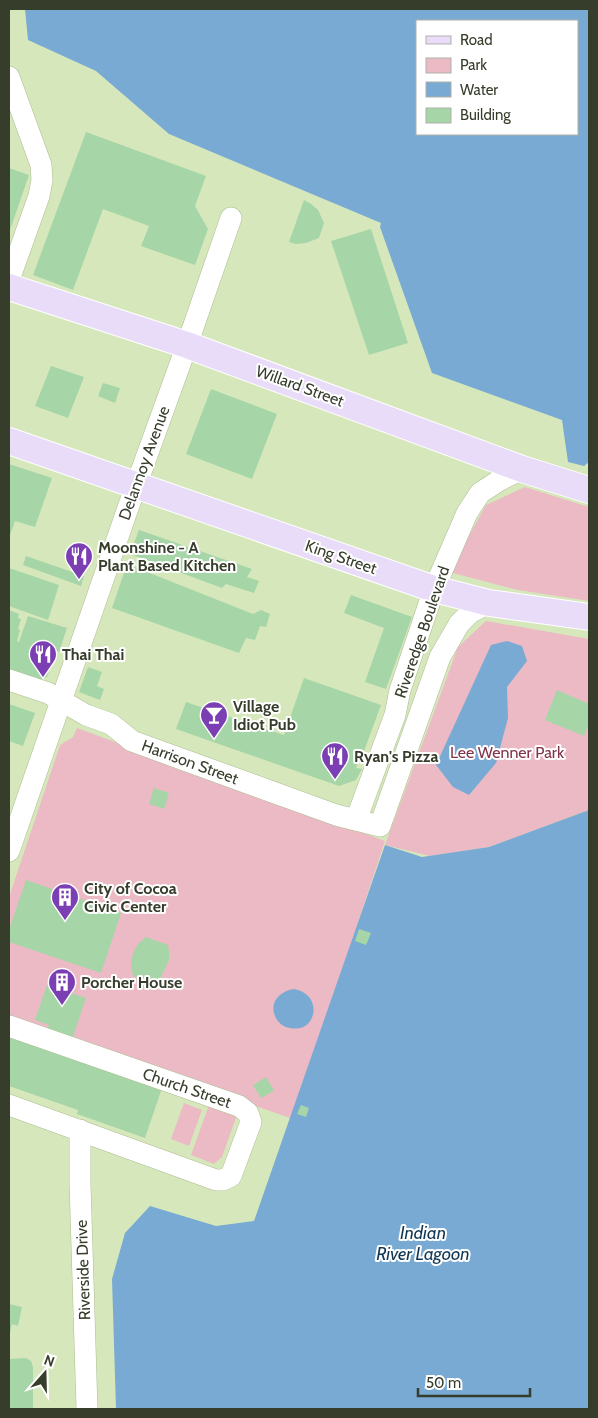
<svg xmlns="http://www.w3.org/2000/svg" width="598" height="1418" viewBox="0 0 598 1418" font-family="Cabin,sans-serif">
  <rect width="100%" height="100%" fill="#d6e8bb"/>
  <!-- green -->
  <path fill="#ebbac4" d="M525,487L589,507V601L518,590L449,572L486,505Z
    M486,621L589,639V810L489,847L430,856L385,845L458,647Z
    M77,728L385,841L293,1119L9,1021V897L60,745L73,737Z
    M184,1103L202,1110L189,1146L171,1139Z
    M209,1105L237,1115L222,1157L214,1164L191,1155Z"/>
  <!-- water -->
  <path fill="#79aad3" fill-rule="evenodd" d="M25,9H589V462L584,466L568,462L562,420L432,373L380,227L381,223L169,134L96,71L28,40ZM417,21H577V134H417Z
    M507,641L522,646L527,661L507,687L508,718L496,763L469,795L453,787L436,765L491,645Z
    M589,810V1409H116L112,1279L125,1233L150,1206L216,1226L254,1221L385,845L422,857L489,847Z
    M294,989C324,994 317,1034 290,1028C283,1027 278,1023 275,1016C269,1002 280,991 294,989Z"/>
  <!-- building -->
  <path fill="#a6d5a7" d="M86,132L206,176L195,206L208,229L195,265L141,246L149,226L103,209L73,290L33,275Z
    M9,168L29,175L9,233Z
    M304,200L311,204L318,210L324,223L319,238L306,243L296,244L289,242Z
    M371,229L408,343L369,355L331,241Z
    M51,366L84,377L68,418L35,406Z
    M103,383L120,388L115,403L98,396Z
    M211,389L277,414L252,479L186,454Z
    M9,464L52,478L35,527L15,521L9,538Z
    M139,530L252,569L247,577L259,581L254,593L226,584L222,588L130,554Z
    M26,556L84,576L81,586L23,565Z
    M127,564L253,614L261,610L270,614L266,627L260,626L255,640L246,638L239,653L112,608Z
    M9,568L59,585L48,620L9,606Z
    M351,595L412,617L386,689L365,682L384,628L344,613Z
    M9,610L19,614L18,618L21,619L18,629L20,630L17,641L19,642L28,616L67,628L59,652L56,651L47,677L40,680L9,669L10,659H9Z
    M88,667L102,672L97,686L104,689L100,700L79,692Z
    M304,678L381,705L360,762L358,763L356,768L362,769L356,780L339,786L176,729L186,702L284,735Z
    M557,690L589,704V723L584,736L545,720Z
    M9,704L35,713L23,746L9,741Z
    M154,788L169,793L164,809L149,804Z
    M26,880L121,913L101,973L9,942V930Z
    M359,929L371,933L366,945L355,941Z
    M146,937L168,945L169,952V960L160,979L154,983L133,976L131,964L133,953L138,944Z
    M47,985L86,998L72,1039L47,1030L49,1025L35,1020Z
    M9,1034L162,1088L145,1138L77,1114L78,1110L9,1086Z
    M266,1077L274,1091L261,1098L253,1085Z
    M301,1105L309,1108L306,1117L297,1114Z
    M9,1304L22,1307L18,1326L12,1324L10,1333Z
    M26,1358L31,1361L33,1367V1409H9V1359Z"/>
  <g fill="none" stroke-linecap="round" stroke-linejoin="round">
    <!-- minor casing -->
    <g stroke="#acbd91" stroke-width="22">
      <path id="minor" d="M9,77L41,165L42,180L39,196L9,280
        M9,680L48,693L86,715L111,724L132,741L336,815L380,826L440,657L459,624L471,612L489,603
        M356,820L395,715L400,690L434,589L467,513L480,493L500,480L522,469
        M9,851L129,505L187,345L231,218
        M9,1026L239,1106L248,1113L251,1122L231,1176L223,1180H216L9,1105
        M80,1130V1183L87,1409"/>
    </g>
    <!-- major casing -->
    <g stroke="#fff" stroke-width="28">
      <path id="major" d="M9,287L187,345L522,469L589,490
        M9,441L434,589L489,603L589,617"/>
    </g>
    <!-- minor -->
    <use href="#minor" stroke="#fff" stroke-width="21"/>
    <!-- major -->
    <use href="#major" stroke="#e9dcf9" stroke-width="26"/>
  </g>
  <!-- icons -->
  <defs>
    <g id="restaurant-pin" transform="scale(1.4375)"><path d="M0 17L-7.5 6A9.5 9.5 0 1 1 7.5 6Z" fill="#7b3eb3" stroke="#fff"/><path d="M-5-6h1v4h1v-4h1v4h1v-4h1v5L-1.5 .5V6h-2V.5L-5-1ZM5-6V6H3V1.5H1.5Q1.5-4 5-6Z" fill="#fff"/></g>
    <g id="bar-pin" transform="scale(1.4375)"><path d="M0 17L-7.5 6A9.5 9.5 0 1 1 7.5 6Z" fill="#7b3eb3" stroke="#fff"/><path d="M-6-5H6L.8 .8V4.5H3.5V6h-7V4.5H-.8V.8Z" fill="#fff"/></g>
    <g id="building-pin" transform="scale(1.4375)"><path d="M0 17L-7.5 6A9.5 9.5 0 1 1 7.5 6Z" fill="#7b3eb3" stroke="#fff"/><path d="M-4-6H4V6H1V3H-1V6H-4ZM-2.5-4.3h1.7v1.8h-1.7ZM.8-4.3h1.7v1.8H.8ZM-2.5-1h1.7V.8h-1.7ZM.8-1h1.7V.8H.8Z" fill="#fff"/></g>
  </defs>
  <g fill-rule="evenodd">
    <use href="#restaurant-pin" x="79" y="556"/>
    <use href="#restaurant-pin" x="43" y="654"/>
    <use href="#bar-pin" x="214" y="715"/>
    <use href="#restaurant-pin" x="335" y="756"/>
    <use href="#building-pin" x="65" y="897"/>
    <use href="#building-pin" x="62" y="982"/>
  </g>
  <g text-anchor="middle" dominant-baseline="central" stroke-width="4" stroke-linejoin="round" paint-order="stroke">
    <!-- street labels -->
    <g font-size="16" fill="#363d2b" stroke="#fff">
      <text transform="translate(300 386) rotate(20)">Willard Street</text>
      <text transform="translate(144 463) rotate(-70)">Delannoy Avenue</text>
      <text transform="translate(341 557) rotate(19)">King Street</text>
      <text transform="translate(422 632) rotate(-71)">Riveredge Boulevard</text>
      <text transform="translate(190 762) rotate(20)">Harrison Street</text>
      <text transform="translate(187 1088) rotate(19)">Church Street</text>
      <text transform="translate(83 1270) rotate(-92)">Riverside Drive</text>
    </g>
    <!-- poi labels -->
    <g font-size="16" font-weight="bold" fill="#363d2b" stroke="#fff" text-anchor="start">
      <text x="98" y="547">Moonshine - A<tspan x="98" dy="18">Plant Based Kitchen</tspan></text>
      <text x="62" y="654">Thai Thai</text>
      <text x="233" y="706">Village<tspan x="233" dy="18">Idiot Pub</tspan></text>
      <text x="354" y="756">Ryan's Pizza</text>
      <text x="84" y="888">City of Cocoa<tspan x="84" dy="18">Civic Center</tspan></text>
      <text x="81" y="982">Porcher House</text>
    </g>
    <!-- park labels -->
    <g font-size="16" fill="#82344a" stroke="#fff">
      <text x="507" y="752">Lee Wenner Park</text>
    </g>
    <!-- water labels -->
    <g font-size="18" font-style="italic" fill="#113753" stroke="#fff">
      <text x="423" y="1233">Indian<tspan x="423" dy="21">River Lagoon</tspan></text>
    </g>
  </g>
  <!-- border -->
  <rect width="598" height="1418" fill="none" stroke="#363d2b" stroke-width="20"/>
  <!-- legend -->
  <rect x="416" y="20" width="162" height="115" fill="#ffffff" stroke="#afb1aa"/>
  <rect x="426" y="36" width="25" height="8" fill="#e9dcf9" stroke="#afb1aa"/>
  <text x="460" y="45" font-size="15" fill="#363d2b">Road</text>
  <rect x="426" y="58" width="25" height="15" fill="#ebbac4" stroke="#afb1aa"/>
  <text x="460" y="70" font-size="15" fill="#363d2b">Park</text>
  <rect x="426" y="82" width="25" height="15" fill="#79aad3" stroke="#afb1aa"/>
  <text x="460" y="95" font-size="15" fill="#363d2b">Water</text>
  <rect x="426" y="108" width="25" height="15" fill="#a6d5a7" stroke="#afb1aa"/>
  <text x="460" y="120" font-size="15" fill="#363d2b">Building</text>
  <!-- north arrow -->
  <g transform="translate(45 1373) rotate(20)" stroke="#ffffff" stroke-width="4" paint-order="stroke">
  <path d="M0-4L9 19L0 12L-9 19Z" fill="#363d2b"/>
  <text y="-8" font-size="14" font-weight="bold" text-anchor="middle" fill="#363d2b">N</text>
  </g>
  <!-- scale -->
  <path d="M418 1388v8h112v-8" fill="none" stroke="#363d2b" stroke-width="2.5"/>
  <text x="426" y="1388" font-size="15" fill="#363d2b" stroke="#ffffff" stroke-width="4" paint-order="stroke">50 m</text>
</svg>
